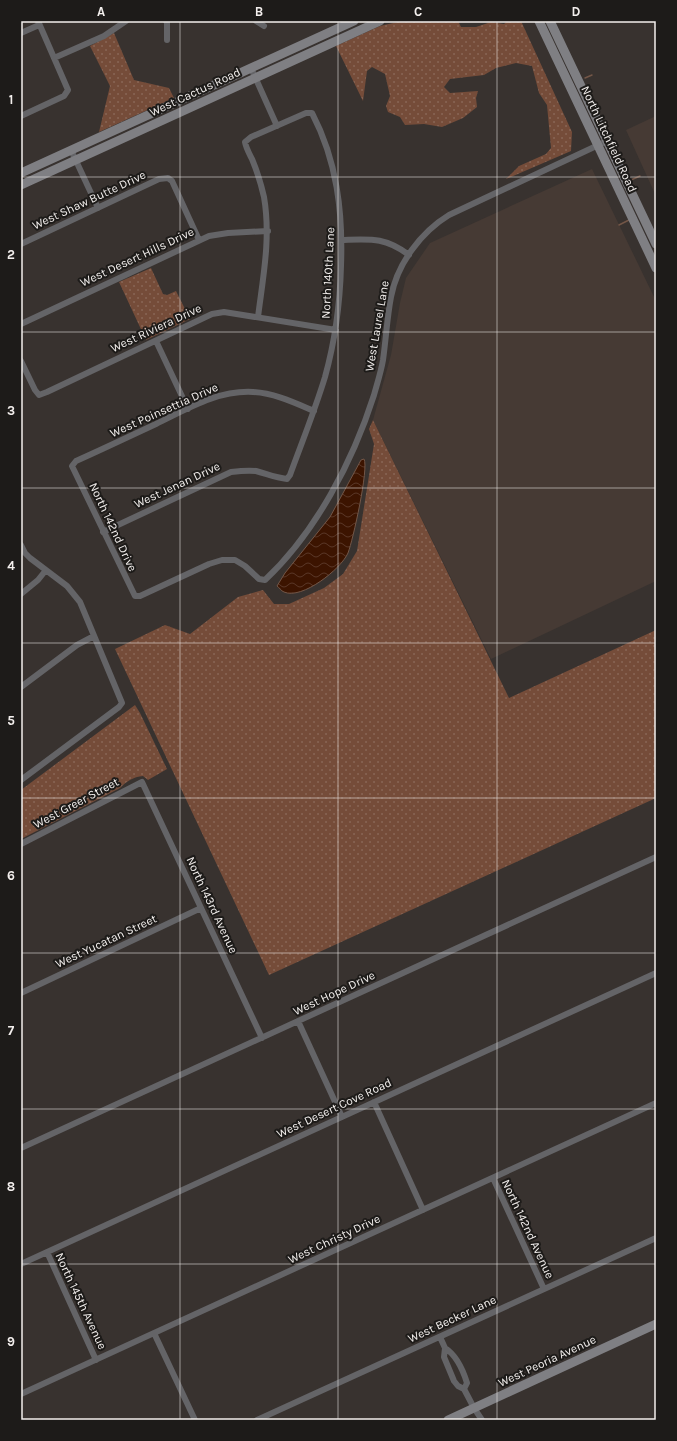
<svg xmlns="http://www.w3.org/2000/svg" width="677" height="1441" viewBox="0 0 677 1441" font-family="Karla,sans-serif">
  <defs>
    <pattern id="green-dots" width="8" height="8" patternUnits="userSpaceOnUse"><rect width="8" height="8" fill="#754c39"/><path d="M2 2h.1M6 6h.1" fill="none" stroke="#896656" stroke-width="1.8" stroke-linecap="round"/></pattern>
    <pattern id="water-waves" width="16" height="10" patternUnits="userSpaceOnUse"><rect width="16" height="10" fill="#3c1400"/><path d="M0 5q4-4 8 0t8 0" fill="none" stroke="#593626"/></pattern>
  </defs>
  <rect width="100%" height="100%" fill="#38322f"/>
  <!-- built -->
  <path fill="#463a34" d="M656,116V196L626,130Z
    M592,169L656,301V581L491,659L373,420L391,355L400,303L406,278L430,243Z"/>
  <!-- green -->
  <path fill="url(#green-dots)" d="M402,21H460L459,23L461,27H476L491,22L504,24L507,21H521L572,132L571,151L506,179L519,166L546,154L551,148L547,105L539,93L532,66L516,63L496,68L484,75L450,79L444,87L450,93L478,91L476,98L477,107L463,118L442,127L424,124L405,125L400,117L388,112L386,106L390,96L385,74L372,67L367,71L363,101L336,46L380,26Z
    M114,33L134,80L169,88L174,98L99,132L110,86L90,46Z
    M151,268L163,294L167,295L176,291L190,319L146,340L119,282Z
    M373,420L509,698L656,630V798L269,975L115,649L165,625L190,634L238,597L263,590L274,604H289L324,588L343,574L357,551L374,444L369,429Z
    M135,705L140,713L167,769L148,780L143,776C133,777 127,781 120,788L21,839V790Z"/>
  <!-- water -->
  <path fill="url(#water-waves)" stroke="#735647" d="M364,459C369,468 353,540 348,553C341,569 302,600 284,592C281,591 279,587 277,586L285,573L330,517L361,460Z"/>
  <g fill="none" stroke-linecap="round" stroke-linejoin="round">
    <!-- stream -->
    <path stroke="#735647" stroke-width="1.5" d="M585,78L592,75
      M631,180L640,176
      M619,225L629,220"/>
    <!-- minor -->
    <path stroke="#646467" stroke-width="6" d="M166,21L167,23V40
      M256,21L264,26
      M21,33L39,25
      M54,58L104,36L126,21
      M251,68L277,126
      M21,116L64,96L68,90L38,21
      M71,150L98,208
      M342,240C371,239 385,237 409,255
      M21,244L159,179L168,178L172,181L199,240
      M21,324L209,236L228,233L268,231
      M156,341L188,409
      M21,361L35,390L39,395L47,392L212,314L224,312L336,330
      M314,411C295,403 274,393 253,392C218,390 187,409 156,424C130,436 103,449 76,461L72,466L135,596H140L209,564L222,560H235L245,566L259,579L265,580C316,532 353,461 374,395C377,384 381,372 383,360C386,339 387,318 391,297C397,264 421,232 449,215L607,141
      M103,532L231,472C239,471 248,470 256,471C267,474 276,478 287,479L290,475C302,442 315,410 325,377C335,341 340,304 341,266C343,212 337,161 312,113H306L251,137L245,142C246,148 249,153 252,159C257,171 261,184 264,197C271,238 263,277 258,317
      M21,545L25,553L30,558L67,586L80,602L122,703L119,707L21,780
      M21,594L38,580L46,570
      M21,687L77,645L94,636
      M21,844L142,782L262,1038
      M21,993L201,908
      M298,1021L342,1117
      M374,1102L423,1210
      M21,1148L656,857
      M493,1178L544,1289
      M47,1252L96,1360
      M21,1264L656,973
      M154,1333L195,1420
      M440,1337L445,1348L444,1357L454,1381L458,1386L464,1389L474,1408L482,1420
      M445,1348C456,1355 463,1370 467,1383L464,1389
      M21,1394L656,1103
      M257,1420L656,1238"/>
    <!-- secondary -->
    <path stroke="#7f7f83" stroke-width="9" d="M539,21L656,268
      M550,21L656,244
      M21,173L354,21
      M21,185L380,21
      M448,1420L656,1324"/>
  </g>
  <!-- grid -->
  <path fill="none" stroke="#f3efed" stroke-width="1" stroke-opacity="0.55" d="M180,21V1420M338,21V1420M497,21V1420M21,177H656M21,332H656M21,488H656M21,643H656M21,798H656M21,953H656M21,1109H656M21,1264H656"/>
  <g text-anchor="middle" dominant-baseline="central" stroke-width="4" stroke-linejoin="round" paint-order="stroke">
    <!-- street labels -->
    <g font-size="12" fill="#f3efed" stroke="#1d1b19">
      <text transform="translate(195 92) rotate(-25)">West Cactus Road</text>
      <text transform="translate(609 139) rotate(65)">North Litchfield Road</text>
      <text transform="translate(89 200) rotate(-25)">West Shaw Butte Drive</text>
      <text transform="translate(137 257) rotate(-25)">West Desert Hills Drive</text>
      <text transform="translate(328 273) rotate(-87)">North 140th Lane</text>
      <text transform="translate(377 326) rotate(-80)">West Laurel Lane</text>
      <text transform="translate(156 328) rotate(-25)">West Riviera Drive</text>
      <text transform="translate(164 410) rotate(-24)">West Poinsettia Drive</text>
      <text transform="translate(177 485) rotate(-25)">West Jenan Drive</text>
      <text transform="translate(113 527) rotate(65)">North 142nd Drive</text>
      <text transform="translate(76 803) rotate(-28)">West Greer Street</text>
      <text transform="translate(212 905) rotate(65)">North 143rd Avenue</text>
      <text transform="translate(106 941) rotate(-25)">West Yucatan Street</text>
      <text transform="translate(334 993) rotate(-25)">West Hope Drive</text>
      <text transform="translate(334 1108) rotate(-25)">West Desert Cove Road</text>
      <text transform="translate(528 1229) rotate(65)">North 142nd Avenue</text>
      <text transform="translate(334 1239) rotate(-25)">West Christy Drive</text>
      <text transform="translate(81 1301) rotate(65)">North 145th Avenue</text>
      <text transform="translate(452 1319) rotate(-25)">West Becker Lane</text>
      <text transform="translate(547 1361) rotate(-25)">West Peoria Avenue</text>
    </g>
  </g>
  <!-- border -->
  <rect width="677" height="1441" fill="none" stroke="#1d1b19" stroke-width="44"/>
  <rect x="22" y="22" width="633" height="1397" fill="none" stroke="#f3efed" stroke-width="1.5"/>
  <g font-size="13" text-anchor="middle" font-weight="bold" fill="#f3efed">
    <text x="101" y="16">A</text>
    <text x="259" y="16">B</text>
    <text x="418" y="16">C</text>
    <text x="576" y="16">D</text>
    <text x="11" y="104">1</text>
    <text x="11" y="259">2</text>
    <text x="11" y="415">3</text>
    <text x="11" y="570">4</text>
    <text x="11" y="725">5</text>
    <text x="11" y="880">6</text>
    <text x="11" y="1035">7</text>
    <text x="11" y="1191">8</text>
    <text x="11" y="1346">9</text>
  </g>
</svg>
